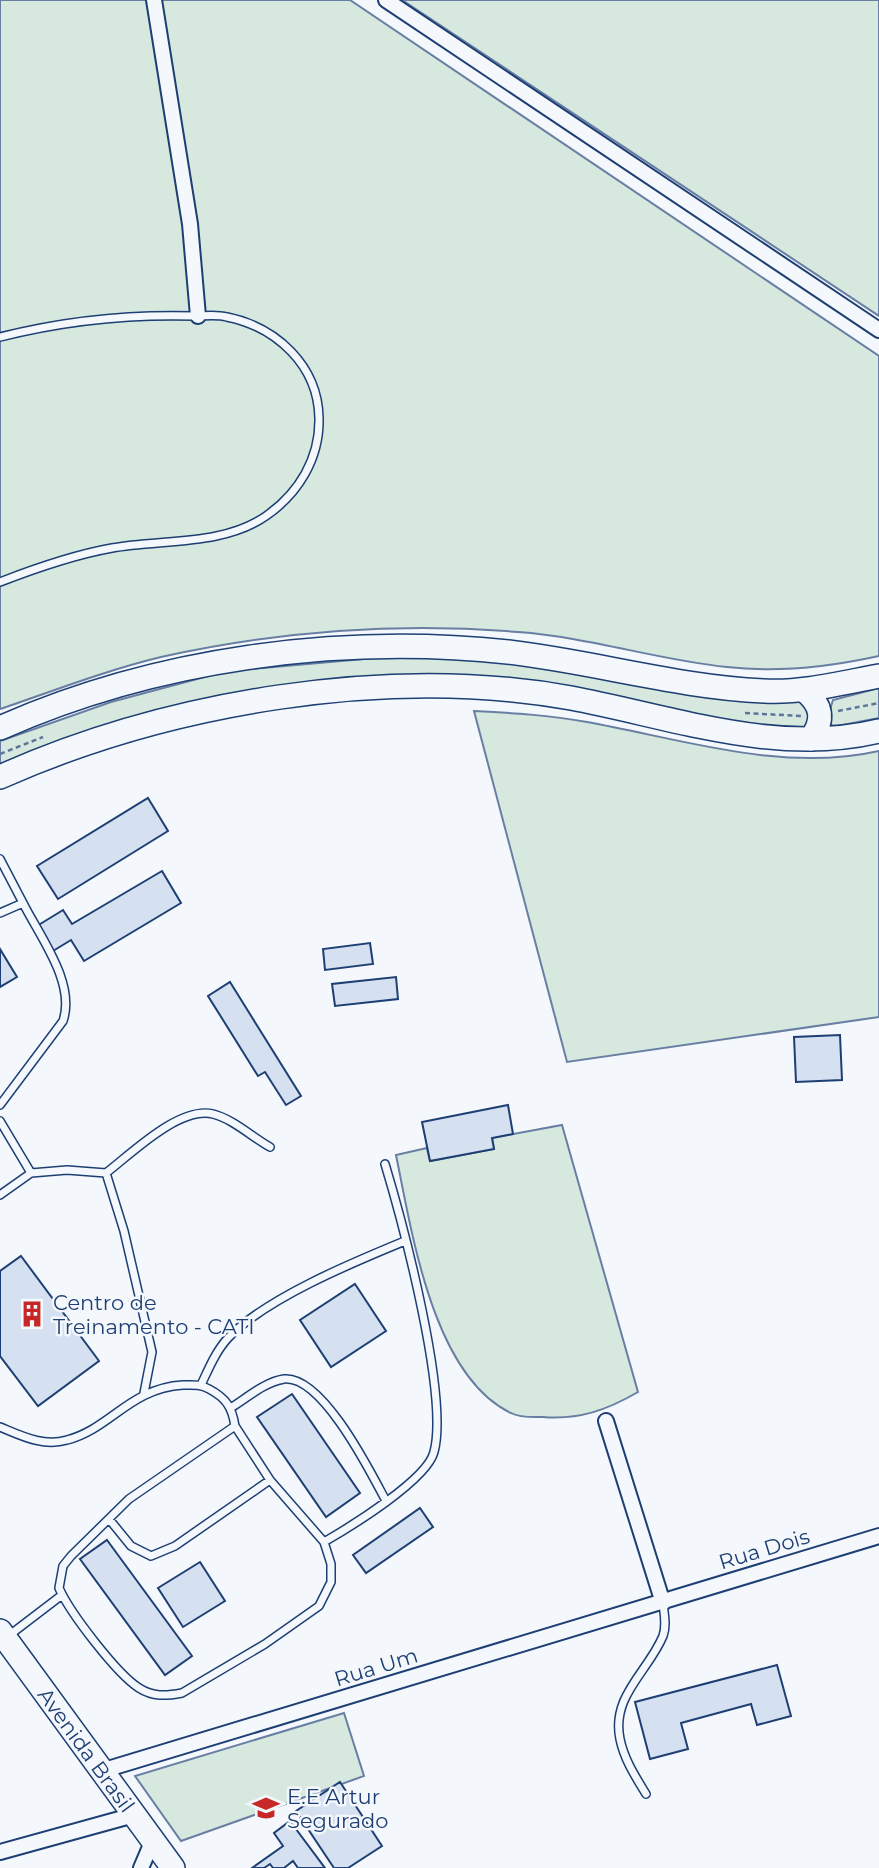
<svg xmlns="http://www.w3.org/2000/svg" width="879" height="1868" viewBox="0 0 879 1868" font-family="Montserrat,sans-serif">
  <rect width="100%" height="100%" fill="#f4f7fb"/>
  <!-- green -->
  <path fill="#d7e8df" stroke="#687fa3" stroke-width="2" d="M0,0H350L879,356V656C829,667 778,673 727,667C657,660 589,637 518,632C398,622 279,631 161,657C107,670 53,691 0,709Z
    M402,0H879V316Z
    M398,656L466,657L807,701L812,706L807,730H778L396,680L0,765V741L111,702L227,671Z
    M879,688V718L837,726L829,725L828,716L833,700Z
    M474,711C512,713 549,715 587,722C682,739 782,773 879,751V1017L567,1062Z
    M562,1125L638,1392C607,1410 579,1420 543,1417C533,1417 520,1418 511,1413C433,1376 412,1233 396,1155L427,1148L430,1161L494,1149L492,1138Z
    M344,1713L364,1776L181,1841L135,1776Z"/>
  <!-- building -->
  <path fill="#d5e0f0" stroke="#1d3f73" stroke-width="2" d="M148,798L168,831L58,899L37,866Z
    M162,871L181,903L84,961L71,940L53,951L37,926L63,910L72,924Z
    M370,943L373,964L325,970L323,949Z
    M0,949L17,977L0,987Z
    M396,977L398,999L335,1006L332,984Z
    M230,982L301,1096L286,1105L265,1072L258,1076L208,996Z
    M840,1035L842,1080L796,1082L794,1037Z
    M508,1105L513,1134L492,1138L494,1149L430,1161L422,1122Z
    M21,1256L99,1361L38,1406L0,1356V1271Z
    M355,1284L386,1331L331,1367L300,1320Z
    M292,1394L360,1493L326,1517L257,1417Z
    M420,1508L433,1527L366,1573L353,1555Z
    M107,1540L192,1656L165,1675L80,1559Z
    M200,1562L225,1601L183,1627L158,1588Z
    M777,1665L791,1716L757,1725L751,1704L681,1723L688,1749L650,1759L635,1702Z
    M340,1782L382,1846L348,1868H334L296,1811Z
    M290,1821L325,1868H298L293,1861L284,1868H273L270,1864L264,1868H252L283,1846L274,1833Z"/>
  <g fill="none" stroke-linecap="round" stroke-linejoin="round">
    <!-- service casing -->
    <g stroke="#1d3f73" stroke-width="10">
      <path id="service" d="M0,337C63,321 130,314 195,316C205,316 216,314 227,317C276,327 318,365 319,418C320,458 299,493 266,516C223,546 162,539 112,548C73,555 36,568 0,582
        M0,859L23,903
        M0,913L23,903C40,937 76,983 63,1021L0,1105
        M0,1121L31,1173
        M106,1173C131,1154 179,1106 213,1114C233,1119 252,1137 270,1147
        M0,1195L31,1173L67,1170L106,1173L124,1231L152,1352L144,1393
        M201,1385C209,1368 216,1351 228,1338C266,1298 354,1262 405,1241
        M232,1407C248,1397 265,1382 284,1379C322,1375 370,1471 386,1501
        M0,1427C22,1436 43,1447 67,1440C110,1429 130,1388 183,1385C193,1385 200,1384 209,1389C226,1398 232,1407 235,1426L129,1499L71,1556L63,1566L59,1588C70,1613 117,1674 139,1688C153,1697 166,1696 182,1693L265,1644L319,1606L331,1582V1564L324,1542C350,1527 427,1480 434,1452C449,1396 403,1224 385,1164
        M270,1480L324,1542
        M109,1519L131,1546L151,1556L175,1546L270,1480L235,1426
        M7,1637L62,1595
        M646,1794C635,1776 624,1759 620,1739C611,1696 648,1672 663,1636C667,1625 664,1614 663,1603"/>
    </g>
    <!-- minor casing -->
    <g stroke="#1d3f73" stroke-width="18">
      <path id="minor" d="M154,0L190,224L198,316
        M386,0L879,330
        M606,1421L663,1603
        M101,1771L879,1536
        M0,1852L134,1815
        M141,1868L153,1840"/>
    </g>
    <!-- primary casing -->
    <g stroke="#1d3f73" stroke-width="26">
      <g id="primary">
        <path d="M804,690C822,705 825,719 811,739"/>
        <path d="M0,728C155,659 339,634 508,652C594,662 677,687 764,691C803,693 841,683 879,676"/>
        <path d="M0,777C168,702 388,665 571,698C672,717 776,756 879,731"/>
        <path id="s1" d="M0,1631L173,1868"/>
      </g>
    </g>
    <!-- path -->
    <path stroke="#5e769c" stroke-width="2.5" stroke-dasharray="5 3.5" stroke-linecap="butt" d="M838,711L879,703
      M745,713L801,716
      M0,754L43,737"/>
    <!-- service -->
    <use href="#service" stroke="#f4f7fb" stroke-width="7"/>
    <!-- minor -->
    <use href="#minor" stroke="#f4f7fb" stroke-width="14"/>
    <!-- primary -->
    <use href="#primary" stroke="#f4f7fb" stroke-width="23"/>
  </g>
  <!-- icons -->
  <defs>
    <g id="building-bare" transform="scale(2.1)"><path d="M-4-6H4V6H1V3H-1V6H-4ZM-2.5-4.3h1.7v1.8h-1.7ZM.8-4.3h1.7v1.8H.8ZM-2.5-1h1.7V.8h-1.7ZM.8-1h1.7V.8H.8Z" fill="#c62828" stroke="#f4f7fb" stroke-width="2.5" paint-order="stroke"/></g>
    <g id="school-bare" transform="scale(2.1)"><path d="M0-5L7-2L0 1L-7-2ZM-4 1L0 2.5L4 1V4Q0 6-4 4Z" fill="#c62828" stroke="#f4f7fb" stroke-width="2.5" paint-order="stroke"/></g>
  </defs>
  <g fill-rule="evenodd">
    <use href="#building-bare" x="32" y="1314"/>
    <use href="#school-bare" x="266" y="1808"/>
  </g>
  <g text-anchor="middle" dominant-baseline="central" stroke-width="5" stroke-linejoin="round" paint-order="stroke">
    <!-- poi labels -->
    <g font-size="21" fill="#1d3f73" stroke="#f4f7fb" text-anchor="start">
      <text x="53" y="1302">Centro de<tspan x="53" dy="24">Treinamento - CATI</tspan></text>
      <text x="287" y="1796">E.E Artur<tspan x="287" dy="24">Segurado</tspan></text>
    </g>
    <!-- street labels -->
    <g font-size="21" fill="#1d3f73" stroke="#f4f7fb">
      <text transform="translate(764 1549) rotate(-17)">Rua Dois</text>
      <text transform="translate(376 1667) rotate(-17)">Rua Um</text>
      <text stroke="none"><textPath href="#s1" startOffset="147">Avenida Brasil</textPath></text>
    </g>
  </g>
</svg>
